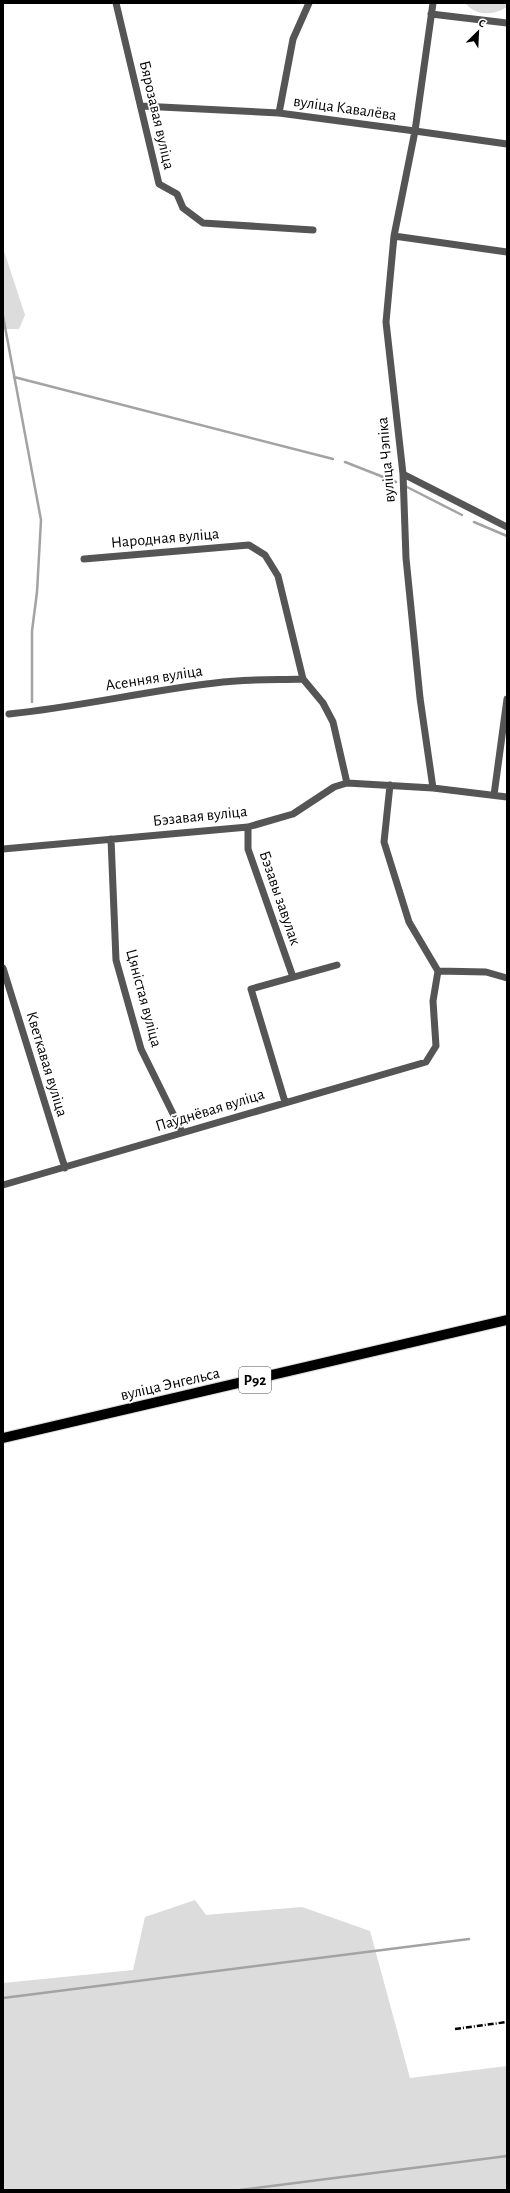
<svg xmlns="http://www.w3.org/2000/svg" width="510" height="2193" viewBox="0 0 510 2193" font-family="'Alegreya Sans',sans-serif">
  <rect width="100%" height="100%" fill="#fff"/>
  <!-- green -->
  <path fill="#dcdcdc" d="M465,3H507V7C492,16 476,16 465,3Z
    M3,248L25,315L19,329H3Z
    M195,1900L206,1915L302,1907L370,1931L410,2078L507,2066V2190H3V1983L133,1970L145,1917Z"/>
  <g fill="none" stroke-linecap="round" stroke-linejoin="round">
    <!-- stream -->
    <path stroke="#a3a3a3" stroke-width="2.5" d="M3,316L41,520L37,592L32,631V702
      M14,377L333,459
      M345,462L396,482
      M407,487L462,515
      M474,522L507,536
      M3,1998L469,1939
      M240,2190L507,2156"/>
    <!-- primary casing -->
    <g stroke="#dbdbdb" stroke-width="12">
      <path id="primary" d="M3,1438L507,1320"/>
    </g>
    <!-- street -->
    <path stroke="#555" stroke-width="7" d="M116,3L159,184L177,194L183,208L203,223L313,230
      M431,14L507,23
      M141,106L279,113L415,131L433,3
      M279,113L293,39L309,3
      M394,236L507,252
      M403,474L507,527
      M84,559L249,545L265,555L278,576L303,679L323,703L333,722L347,783
      M9,714C78,707 146,691 215,683C244,679 274,680 303,679
      M433,788L420,698L406,558L403,474L386,322L394,236L415,131L507,144
      M494,795L507,699
      M248,827V849L293,977
      M111,839L116,960L141,1049L182,1132
      M3,849L248,827L293,814L334,787L347,783L433,788L507,797
      M3,968L65,1168
      M438,971L486,972L507,978
      M285,1102L251,989L337,965
      M3,1185L426,1062L436,1046L433,1001L438,971L409,922L384,842L390,785"/>
    <!-- primary -->
    <use href="#primary" stroke="#000" stroke-width="10"/>
    <!-- rail -->
    <path stroke="#000" stroke-width="2.5" stroke-dasharray="6 2 1 2" stroke-linecap="butt" d="M455,2029L507,2022"/>
  </g>
  <g text-anchor="middle" dominant-baseline="central" stroke-width="3.5" stroke-linejoin="round" paint-order="stroke">
    <!-- shield labels -->
    <rect fill="#fff" stroke="#4c4c4c" stroke-width="1" x="239" y="1367" width="32" height="26" rx="3"/>
    <g font-size="15" font-weight="bold" fill="#000">
      <text x="255" y="1380">Р92</text>
    </g>
    <!-- street labels -->
    <g font-size="16" fill="#000" stroke="#fff">
      <text transform="translate(345 108) rotate(8)">вуліца Кавалёва</text>
      <text transform="translate(157 115) rotate(77)">Бярозавая вуліца</text>
      <text transform="translate(386 460) rotate(-95)">вуліца Чэпіка</text>
      <text transform="translate(165 538) rotate(-5)">Народная вуліца</text>
      <text transform="translate(154 678) rotate(-9)">Асенняя вуліца</text>
      <text transform="translate(200 816) rotate(-6)">Бэзавая вуліца</text>
      <text transform="translate(280 898) rotate(71)">Бэзавы завулак</text>
      <text transform="translate(144 998) rotate(75)">Цяністая вуліца</text>
      <text transform="translate(47 1064) rotate(73)">Кветкавая вуліца</text>
      <text transform="translate(210 1110) rotate(-17)">Паўднёвая вуліца</text>
      <text transform="translate(170 1384) rotate(-13)">вуліца Энгельса</text>
    </g>
  </g>
  <!-- border -->
  <rect width="510" height="2193" fill="none" stroke="#000000" stroke-width="8"/>
  <!-- north arrow -->
  <g transform="translate(478 32) rotate(24)" stroke="#ffffff" stroke-width="3" paint-order="stroke">
  <path d="M0-3L7 15L0 10L-7 15Z" fill="#000000"/>
  <text y="-6" font-size="11" font-weight="bold" text-anchor="middle" fill="#000000">С</text>
  </g>
</svg>
